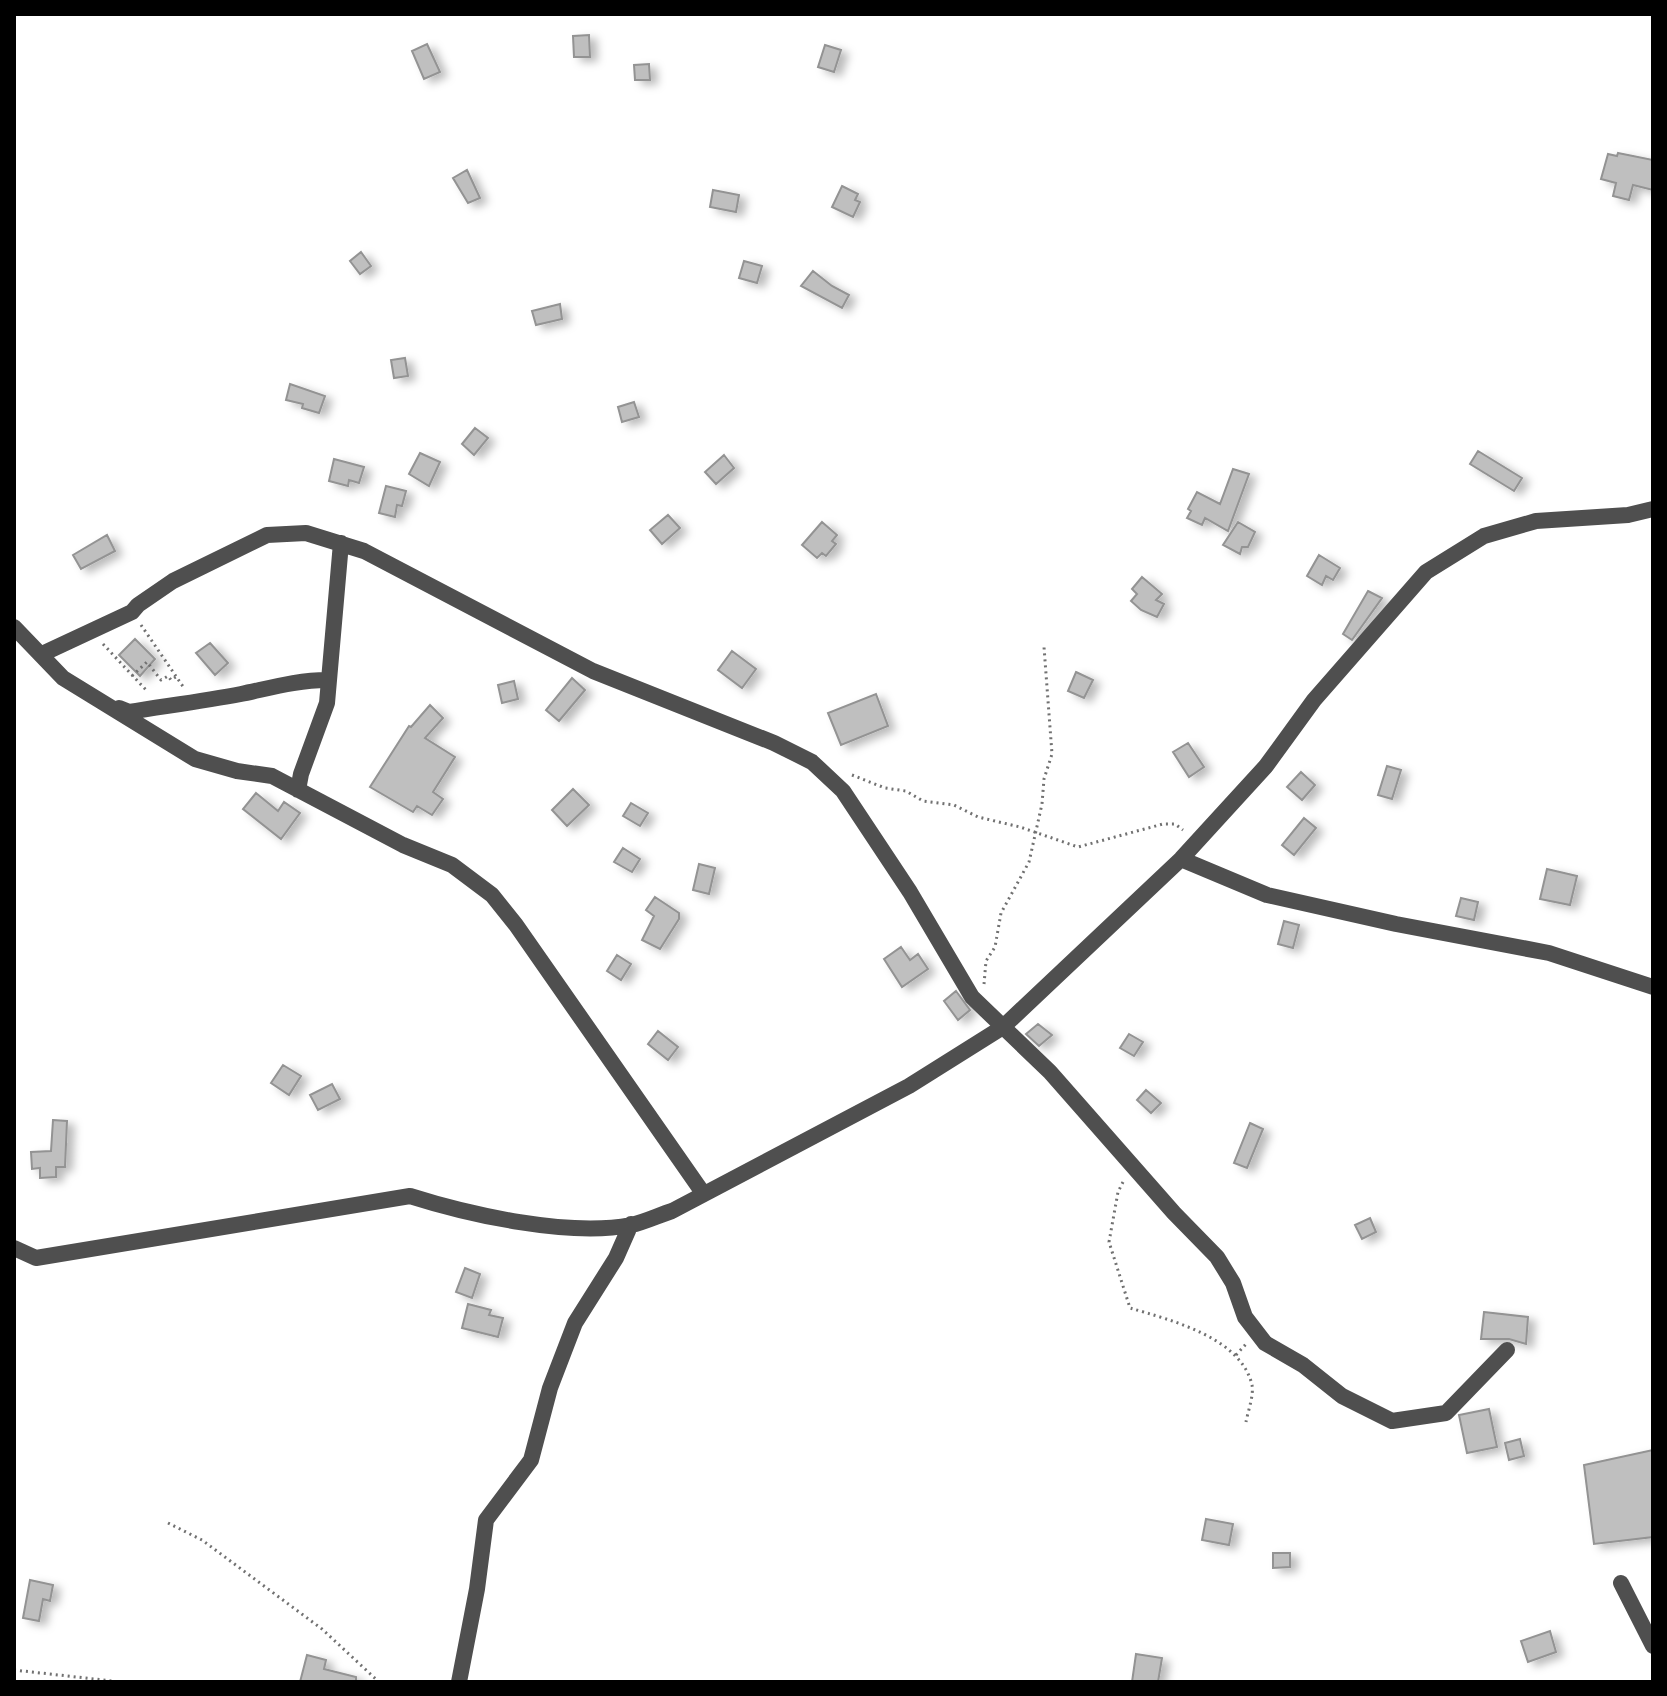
<svg xmlns="http://www.w3.org/2000/svg" width="1667" height="1696" viewBox="0 0 1667 1696" font-family="Rubik,sans-serif">
  <defs>
    <filter id="shadow"><feDropShadow dx="7" dy="4" stdDeviation="4" flood-color="#0004"/></filter>
  </defs>
  <rect width="100%" height="100%" fill="#fff"/>
  <!-- building -->
  <path fill="#bfbfbf" stroke="#939393" stroke-width="2" filter="url(#shadow)" d="M589,35L590,57H574L573,36Z
    M427,44L440,72L424,79L412,51Z
    M825,45L841,50L834,72L818,67Z
    M649,64L650,80H635L634,65Z
    M1618,153L1653,160V190L1633,185L1629,200L1613,196L1616,183L1601,179L1608,154L1617,156Z
    M467,170L480,198L468,203L453,178Z
    M842,186L858,194L855,200L860,202L853,217L832,207Z
    M713,190L739,195L736,212L710,207Z
    M361,252L371,266L360,274L350,261Z
    M744,261L762,266L757,283L739,278Z
    M813,271L832,286L849,295L842,308L801,286Z
    M560,304L562,319L536,325L532,311Z
    M405,358L408,376L394,378L391,360Z
    M290,384L325,396L319,413L302,408L303,404L286,400Z
    M634,402L639,417L622,422L618,407Z
    M475,428L488,438L474,455L462,444Z
    M1478,451L1522,478L1514,491L1470,464Z
    M420,453L440,462L429,486L409,474Z
    M724,455L734,468L716,484L705,472Z
    M334,459L364,467L359,483L349,480L348,486L329,481Z
    M1233,469L1249,474L1228,531L1205,518L1202,525L1187,518L1191,511L1188,509L1197,492L1220,504Z
    M386,486L406,491L402,506L397,505L395,517L379,513Z
    M668,515L680,528L662,544L650,530Z
    M822,522L837,535L832,541L836,544L826,556L822,553L817,558L802,545Z
    M1238,522L1255,532L1248,547H1242L1240,554L1223,545Z
    M107,535L115,551L81,569L73,555Z
    M1319,555L1340,568L1333,580L1326,576L1322,585L1307,576Z
    M1142,577L1162,594L1156,600L1164,604L1157,617L1141,610L1131,601L1137,594L1132,589Z
    M1368,591L1382,598L1352,640L1343,634Z
    M135,639L155,659L140,676L119,655Z
    M210,643L228,663L215,675L196,653Z
    M732,651L756,669L742,688L718,670Z
    M1076,672L1093,680L1084,698L1068,691Z
    M572,678L585,690L559,721L546,710Z
    M514,681L518,699L502,703L498,685Z
    M876,694L888,726L841,745L828,713Z
    M430,705L443,718L425,738L455,757L433,792L443,799L432,815L417,806L413,812L370,787L409,726L411,727Z
    M1188,743L1204,767L1189,777L1173,752Z
    M1387,766L1401,770L1392,799L1378,795Z
    M1301,772L1315,785L1302,800L1287,787Z
    M573,789L589,805L567,826L552,810Z
    M256,793L278,811L284,802L300,813L281,839L243,809Z
    M631,803L648,813L640,826L623,816Z
    M1304,818L1316,828L1294,855L1282,845Z
    M623,848L640,859L632,872L614,862Z
    M699,864L715,868L709,894L693,890Z
    M1547,869L1577,876L1570,905L1540,899Z
    M655,897L679,913V919L660,949L642,940L654,916L646,910Z
    M1461,898L1478,902L1474,920L1456,916Z
    M1284,921L1299,925L1293,948L1278,944Z
    M901,947L910,960L918,954L928,969L902,987L884,959Z
    M617,955L631,964L621,980L607,971Z
    M956,991L970,1010L958,1020L944,1001Z
    M1038,1024L1052,1035L1039,1046L1026,1034Z
    M658,1031L678,1047L668,1060L648,1044Z
    M1129,1034L1143,1042L1134,1056L1120,1048Z
    M283,1065L301,1076L289,1095L271,1083Z
    M332,1084L340,1099L318,1110L310,1095Z
    M1146,1090L1161,1103L1151,1113L1137,1100Z
    M53,1120L67,1121L65,1167H56V1177L40,1178V1168L32,1169L31,1152L51,1151Z
    M1250,1123L1263,1129L1247,1168L1234,1163Z
    M1370,1218L1376,1232L1362,1239L1355,1225Z
    M465,1268L480,1274L472,1298L456,1292Z
    M468,1304L491,1310L489,1315L503,1318L498,1337L462,1328Z
    M1484,1312L1528,1317L1526,1344L1509,1339H1481Z
    M1489,1409L1497,1447L1467,1453L1459,1415Z
    M1520,1439L1524,1456L1509,1460L1505,1443Z
    M1653,1450V1537L1594,1544L1584,1465Z
    M1206,1519L1233,1524L1229,1545L1202,1540Z
    M1273,1553H1290V1567L1273,1568Z
    M30,1580L53,1585L50,1601L43,1599L39,1621L23,1618Z
    M1550,1631L1556,1652L1528,1662L1521,1641Z
    M1136,1654L1162,1658L1158,1682H1132Z
    M307,1655L326,1660L324,1669L356,1677V1682H300Z"/>
  <g fill="none" stroke-linecap="round" stroke-linejoin="round">
    <!-- path -->
    <path stroke="#717171" stroke-width="3" stroke-dasharray="2 4" stroke-linecap="butt" d="M141,625L184,688
      M103,644L147,691
      M132,676L147,662L161,680L168,676L171,680L177,676
      M852,775L885,788L906,791L923,801L954,805L978,817L1020,827L1078,847L1163,824H1175L1183,830
      M984,984L986,961L995,947L1001,913L1029,862L1042,804L1044,779L1052,754L1044,647
      M1123,1182L1118,1192L1109,1242L1130,1308C1170,1320 1241,1337 1252,1385C1254,1395 1248,1411 1246,1422
      M1236,1355L1246,1344
      M168,1523L202,1540L322,1629L379,1682
      M14,1670L121,1682"/>
    <!-- minor -->
    <path stroke="#4f4f4f" stroke-width="16" d="M14,627L63,678L195,759L237,771L272,776L403,845L452,865L492,895L516,925L703,1193
      M42,654L132,612L138,605L173,581L267,535L306,533L364,551L593,671L774,743L812,762L843,791L910,892L972,997L1050,1072L1174,1213L1217,1257L1233,1283L1245,1317L1265,1343L1303,1365L1342,1396L1392,1421L1446,1413L1507,1350
      M119,708L129,712C166,706 204,701 241,694C270,688 298,680 327,680
      M298,790L301,774L327,703L341,543
      M1181,859L1267,895L1396,924L1549,953L1653,987
      M14,1248L36,1258L410,1196C470,1215 569,1237 631,1225C645,1222 659,1215 672,1211L909,1086L1003,1027L1181,859L1266,766L1314,700L1426,572L1484,536L1536,521L1628,515L1653,509
      M1621,1583L1653,1646
      M459,1682L477,1589L486,1520L531,1460L550,1388L575,1323L616,1258L631,1224"/>
  </g>
  <!-- border -->
  <rect width="1667" height="1696" fill="none" stroke="#000000" stroke-width="32"/>
</svg>
